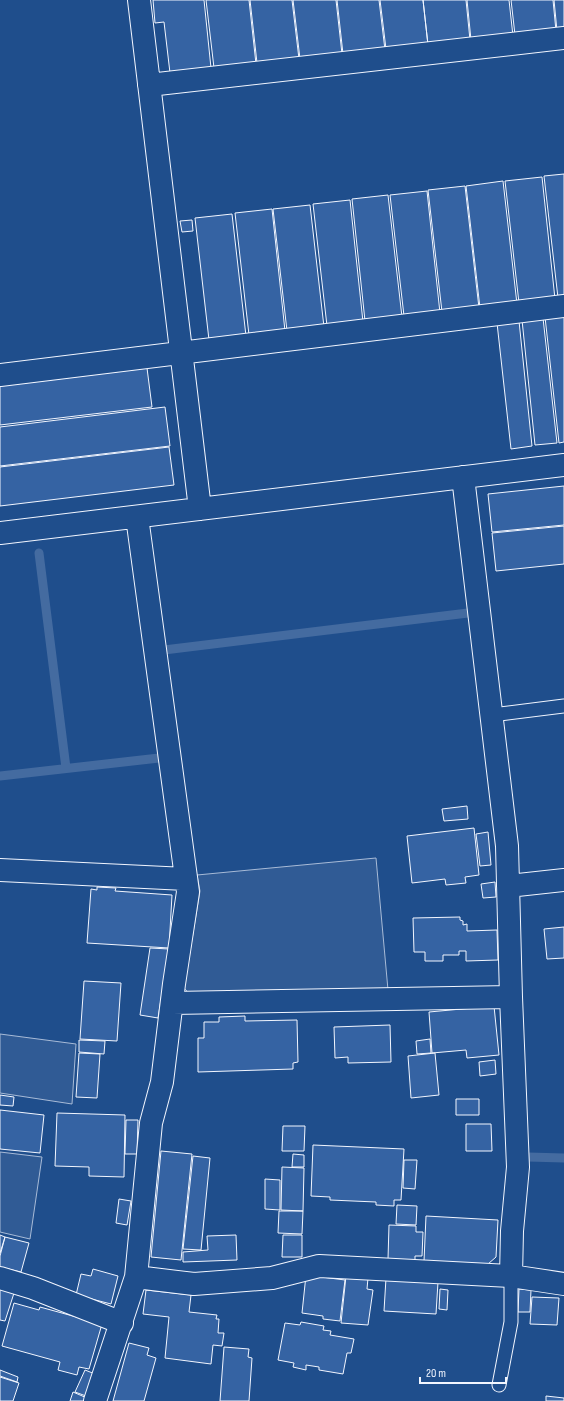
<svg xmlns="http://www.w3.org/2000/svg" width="564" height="1401" viewBox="0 0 564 1401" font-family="'Sofia Sans Condensed',sans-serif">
  <rect width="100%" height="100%" fill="#1f4e8c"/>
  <!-- built -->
  <path fill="#305b95" stroke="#a8bbd7" d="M376,858L388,990L192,996L184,988L200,891L197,875Z
    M0,1034L76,1044L72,1104L0,1093Z
    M0,1152L42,1157L30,1239L0,1232Z"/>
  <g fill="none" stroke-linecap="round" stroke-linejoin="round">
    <!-- stream -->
    <path stroke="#446ba0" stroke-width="9" d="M39,553L66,768
      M164,650L468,613
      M0,776L159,758
      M528,1157L564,1158"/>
  </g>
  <!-- building -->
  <path fill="#3563a3" stroke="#f2f6ff" d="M153,0H204L211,68L170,73L164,22L155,23Z
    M206,0H249L256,64L214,68Z
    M250,0H292L299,59L257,63Z
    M293,0H336L342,54L300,59Z
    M337,0H379L385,50L343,54Z
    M380,0H423L428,45L386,49Z
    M423,0H466L470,40L428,45Z
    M467,0H509L513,36L471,40Z
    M511,0H553L556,31L515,35Z
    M554,0H564V30L557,31Z
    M564,174V298H558L544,176Z
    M542,177L555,299L519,303L505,181Z
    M503,181L517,304L480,308L466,186Z
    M465,186L479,308L442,312L428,190Z
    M427,191L440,313L404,316L390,195Z
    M388,195L402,317L365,321L352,199Z
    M350,200L363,322L327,326L313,204Z
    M310,205L324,327L287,331L273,209Z
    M272,209L285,331L249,335L235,213Z
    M232,214L246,336L209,340L195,218Z
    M192,220L193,231L182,232L180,221Z
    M564,315V442L559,443L545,317Z
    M543,318L557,443L535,445L522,320Z
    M519,321L532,446L511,449L497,323Z
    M147,368L152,407L0,425V386Z
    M165,407L170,446L0,466V427Z
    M169,447L174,485L0,506V467Z
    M564,486V525L492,532L488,494Z
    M564,526V564L496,571L492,533Z
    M467,806L468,819L444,821L442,809Z
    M474,828L479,875L465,877L466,883L446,885L445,879L412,883L407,836Z
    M488,832L491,865L480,866L476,834Z
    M495,882L496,897L483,898L481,884Z
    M97,887L116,888L115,891L172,895L169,948L87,943L91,889L97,890Z
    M460,917V920L463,921V925L467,924V931L497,930L498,960L466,961V951H459V955H443V961H425V952H414L413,918Z
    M564,927V958L547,959L544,929Z
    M150,948L169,949L158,1018L140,1015Z
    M84,981L121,983L117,1041L80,1039Z
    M494,1006L499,1055L467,1058L466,1050L432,1053L429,1012Z
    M245,1016V1021L297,1020L298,1062L293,1063V1069L198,1072V1038H204V1022H219V1017Z
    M390,1025L391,1062L348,1063V1057L335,1058L334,1027Z
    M430,1039L431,1053L417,1054L416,1041Z
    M79,1040L105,1041L104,1054L79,1052Z
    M79,1053L100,1054L97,1098L76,1097Z
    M435,1053L439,1095L411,1098L408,1056Z
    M495,1060L496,1074L480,1076L479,1062Z
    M0,1095L14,1097L13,1106L0,1105Z
    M456,1099H479V1115H456Z
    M0,1110L44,1115L40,1153L0,1149Z
    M57,1113L125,1115L124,1177L89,1176V1167L55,1166Z
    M126,1120H138L137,1154H125Z
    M466,1124H491L492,1151H466Z
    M283,1126H305L304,1151H282Z
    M313,1145L404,1149L401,1200H394V1206L376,1205V1202L330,1200V1197L311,1196Z
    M161,1151L192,1154L181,1260L151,1257Z
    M293,1154L304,1155V1167H292Z
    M193,1156L210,1158L201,1250L183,1249Z
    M404,1160H417L415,1189L403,1188Z
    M282,1167L304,1168L303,1211L281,1210Z
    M265,1179L280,1180V1210L265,1209Z
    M119,1199L131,1201L127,1225L116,1223Z
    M397,1205L417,1206L416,1225L396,1224Z
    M279,1211H303L302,1234L278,1233Z
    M426,1216L498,1220L496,1257L488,1264L424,1261Z
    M389,1225L416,1226V1232H423L422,1256H415V1261L388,1259Z
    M0,1235L5,1237L0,1253Z
    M236,1235L237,1260L183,1262V1252L208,1250L207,1236Z
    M283,1235H302V1257H282Z
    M5,1237L29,1243L21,1272L0,1267V1256Z
    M93,1269L118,1276L111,1304L76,1295L81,1274L91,1276Z
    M306,1275L345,1280L340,1321L323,1319V1316L302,1313Z
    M346,1276L368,1278L367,1289L373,1290L368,1325L341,1323Z
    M386,1278L438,1282L436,1314L384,1311Z
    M0,1285L15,1290L5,1321L0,1320Z
    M440,1289L448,1290L447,1310L439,1309Z
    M519,1289L531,1290L530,1312H518Z
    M146,1290L191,1295L189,1312L217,1315L216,1319H219L218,1333H224L222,1346L213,1345L211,1364L165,1358L169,1317L143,1314Z
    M532,1297L559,1298L557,1325L530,1324Z
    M14,1303L39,1310L40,1307L102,1324L89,1369L79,1367L77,1375L58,1370L60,1362L2,1346Z
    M301,1322L324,1326L323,1330L331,1331L330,1335L354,1339L351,1353H347L343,1374L319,1370V1367L306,1365V1370L293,1367L294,1363L278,1360L285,1323L300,1325Z
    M129,1343L149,1348L147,1355L156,1358L144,1401H113Z
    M224,1347L249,1349L248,1357L252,1358L249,1401H220Z
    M0,1370L18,1377L17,1382L0,1376Z
    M85,1370L95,1374L86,1396L75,1392Z
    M0,1377L19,1383L13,1401H0Z
    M73,1392L87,1398L86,1401H70Z
    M546,1396L564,1398V1401H546Z"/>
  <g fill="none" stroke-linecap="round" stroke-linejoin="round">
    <!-- service casing -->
    <g stroke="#f2f6ff" stroke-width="15">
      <path id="service" d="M492,715L564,706
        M499,1385L511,1322V1276"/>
    </g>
    <!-- minor casing -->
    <g stroke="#f2f6ff" stroke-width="24">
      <path id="minor" d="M139,0L200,509
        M149,85L564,38
        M0,375L564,306
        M0,533L564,465
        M0,870L186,879
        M508,886L564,880
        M173,1003L511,997
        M511,1276L564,1284
        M136,1277L194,1284L272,1278L319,1266L511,1276L512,1231L518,1167L511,997L507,846L463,477
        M0,1278L33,1288L122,1323
        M95,1401L136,1277L151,1123L162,1082L174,984L188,892L137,517"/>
    </g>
    <!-- service -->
    <use href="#service" stroke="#1f4e8c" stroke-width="13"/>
    <!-- minor -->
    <use href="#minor" stroke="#1f4e8c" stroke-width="22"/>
  </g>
  <!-- scale -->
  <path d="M420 1377v6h86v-6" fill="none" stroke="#f2f6ff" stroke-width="2"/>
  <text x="426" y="1377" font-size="12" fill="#f2f6ff" stroke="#1f4e8c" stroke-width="3" paint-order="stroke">20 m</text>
</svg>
